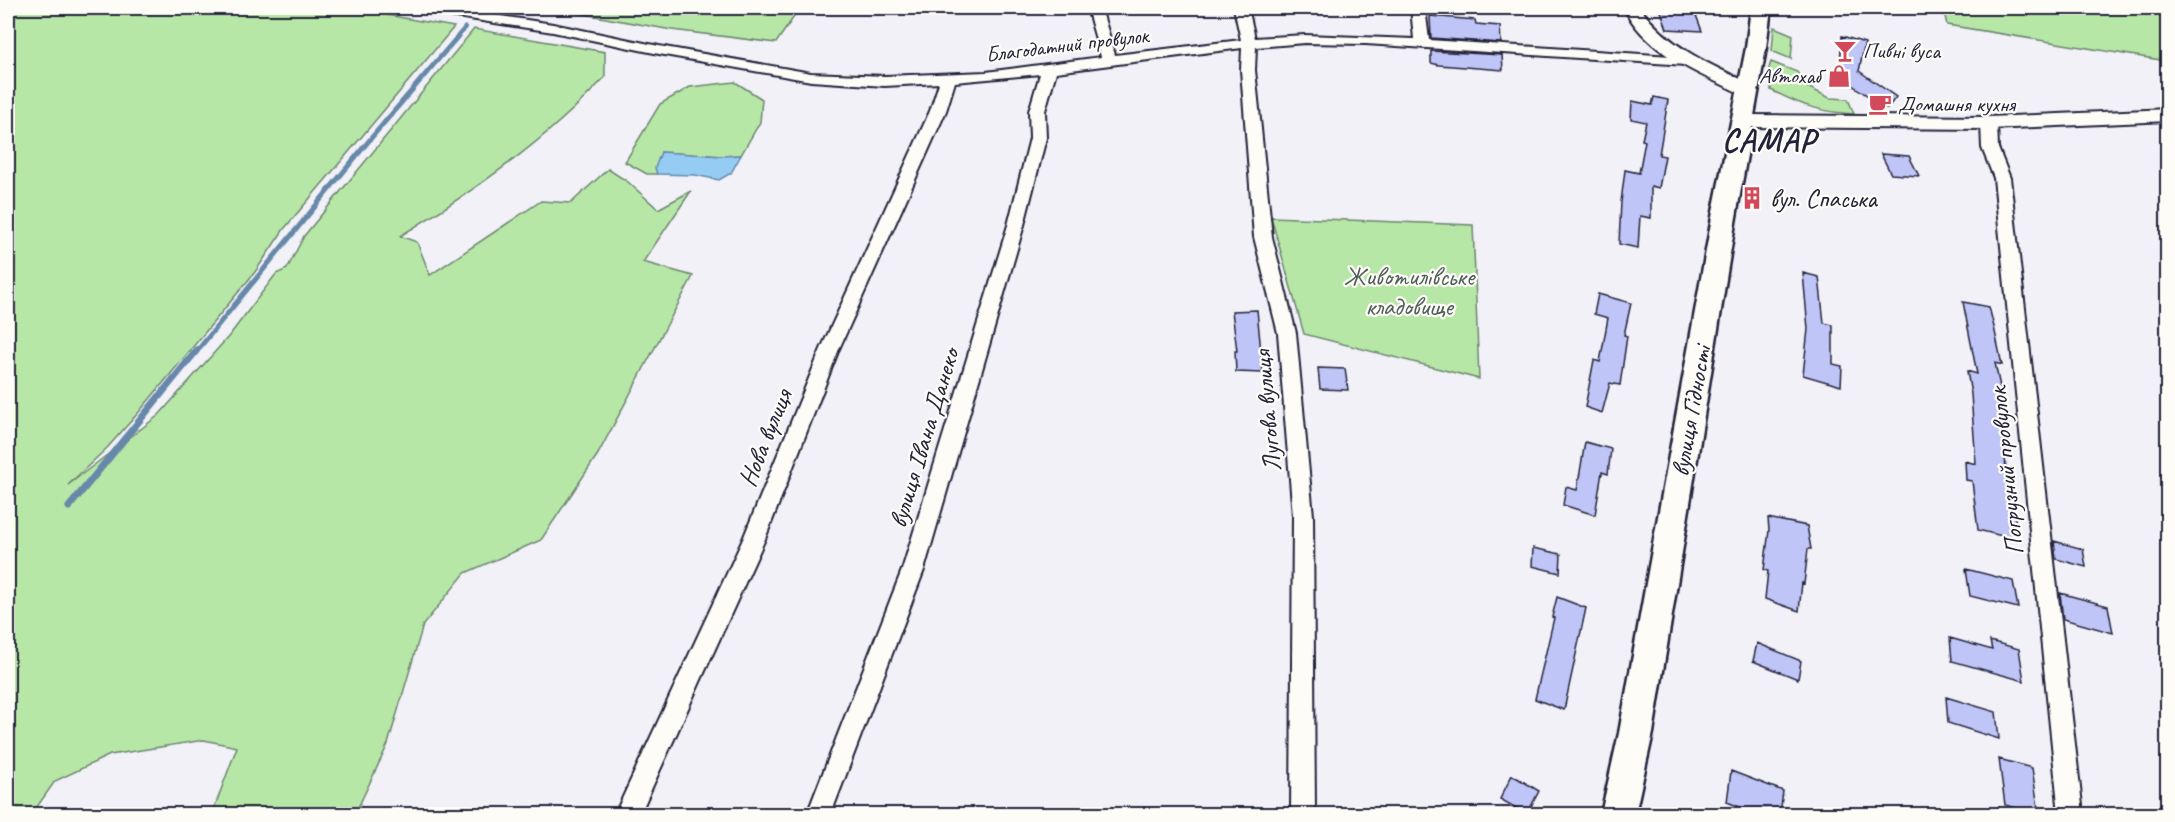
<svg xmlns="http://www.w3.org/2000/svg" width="2175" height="822" viewBox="0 0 2175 822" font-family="Caveat,sans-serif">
  <rect width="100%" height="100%" fill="#f1f1f7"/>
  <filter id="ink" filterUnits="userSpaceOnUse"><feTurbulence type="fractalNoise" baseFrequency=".0167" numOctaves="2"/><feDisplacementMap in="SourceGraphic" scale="12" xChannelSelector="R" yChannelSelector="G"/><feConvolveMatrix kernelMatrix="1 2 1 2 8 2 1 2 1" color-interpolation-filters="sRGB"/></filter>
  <g filter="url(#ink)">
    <!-- green -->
    <path fill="#b7e7a6" stroke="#6c8470" stroke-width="1.5" d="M8,8H348L454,27L284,229L255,272L139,412L108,447L68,485L159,415L229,336L276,274L287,269L304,236L474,29L605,52V77C546,141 474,191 400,236L417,242L430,275L541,201L571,203L608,169L628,182L658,209L691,191L643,262L693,276L598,454L541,540L465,573L423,625L388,744L355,814H212L237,747L204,740L110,755L55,781L32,814H8Z
      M550,8H800L776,43L672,30Z
      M1943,8H2167V61L1947,25Z
      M1774,27L1793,35L1791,59L1772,51Z
      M1771,62L1797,72L1807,87L1830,98L1848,99L1854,114C1820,112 1800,105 1771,90L1769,68Z
      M735,82L762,99L760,122L741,155L722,156L661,152L657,174H647L625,162L660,104L690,87Z
      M1271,217L1473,225L1479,379L1304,334Z"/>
    <!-- water -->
    <path fill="#95ccf4" stroke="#6788aa" stroke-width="1.5" d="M661,152L722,156L741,155L731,173L719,180L695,175L657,174L655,168Z"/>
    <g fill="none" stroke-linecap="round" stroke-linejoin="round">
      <!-- stream-far1 -->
      <path stroke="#6788aa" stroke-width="5" d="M479,10L482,8
        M196,352L372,137L465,28"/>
      <!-- stream -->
      <path stroke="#6788aa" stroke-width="7" d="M69,507L197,350"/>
    </g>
    <!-- building -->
    <path fill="#bfc5f7" stroke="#22223b" stroke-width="1.5" d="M1660,8L1694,10L1702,31L1667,29Z
      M1430,16L1475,20L1476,24L1500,26L1501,43L1431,38Z
      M1842,36L1865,43L1859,71L1896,97L1887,109L1839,76Z
      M1431,51L1502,55L1503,70L1439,65L1431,63Z
      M1654,97L1668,100L1659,155L1665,156L1659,188L1651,186V218L1640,216L1638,248L1619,244L1621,202L1625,170L1639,173L1645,141L1642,140L1646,122L1631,119L1632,101L1652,105Z
      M1881,154L1909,156L1919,176L1891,174Z
      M1803,273L1819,277L1824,323L1833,325V364L1842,366L1841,386L1803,375L1808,329Z
      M1598,294L1631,303L1624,335L1627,336L1620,385L1610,383L1602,413L1585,407L1594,360L1600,362L1608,318L1594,314Z
      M1963,302L1989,307L1994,327L2002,365L1995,363L2001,392L1996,391L2002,435L2004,436L2008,508L2014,510L2018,540L1978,530L1972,481L1966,480L1965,461L1976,464L1971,394L1967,371L1977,374Z
      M1257,310L1263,373L1236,372L1235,351H1237L1232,311Z
      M1318,368L1345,369L1348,390L1320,389Z
      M1585,442L1611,449L1608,474L1602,472L1595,515L1563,505L1566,487L1577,490Z
      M1768,518L1807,526L1811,549H1808L1804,584L1802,583L1799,611L1765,599L1768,571L1764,570L1769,530Z
      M2054,541L2083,549L2086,567L2056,559Z
      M1533,548L1561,554L1560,573L1532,566Z
      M1966,569L2013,581L2018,608L1970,596Z
      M2060,593L2108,606L2113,633L2063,619Z
      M1557,597L1586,608L1564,710L1535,699L1554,618L1552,617Z
      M1950,638L1992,650L1990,641L2019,649L2024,681L1952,661Z
      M1757,643L1801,661L1798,679L1753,661Z
      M1946,697L1996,712L1999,739L1948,723Z
      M1999,759L2032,768L2039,814L2005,805Z
      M1731,771L1783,791L1780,814H1758L1727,802Z
      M1512,775L1539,791L1527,814L1500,799Z"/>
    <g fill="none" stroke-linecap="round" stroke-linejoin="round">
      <!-- minor casing -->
      <g stroke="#22223b" stroke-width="4">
        <path id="minor" d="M418,8H449L553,24L659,46L811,73L885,76L986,72L1101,57L1087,8H1101L1115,55L1241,40L1234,8H1248L1255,38L1305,35L1414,39L1411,8H1425L1429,40L1686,57L1693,61L1686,65L1366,44L1305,43L1256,47L1255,70L1272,237L1296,333L1313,516L1315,814H1291L1293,516L1278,333L1254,237L1241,70L1242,48L1056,72L1045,111L1046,138L1024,225L924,570L831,814H807L902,570L1008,225L1030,138L1029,111L1040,74L955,82L946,111L839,349L765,539L640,814H615L743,539L821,349L930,111L939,83L885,86L811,81L659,54L553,32L425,12Z
          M1989,118L1997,123L1998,148L2010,178L2083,814H2059L1994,178L1982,148L1981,123Z"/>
      </g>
      <!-- tertiary casing -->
      <g stroke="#22223b" stroke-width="4">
        <path id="tertiary" d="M1624,8H1640C1669,48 1712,66 1756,86L1758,90L1756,94C1743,97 1732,89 1721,84C1683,67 1643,46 1624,8Z
          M2168,109V121L1989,129L1741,127L1734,125L1731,121L1734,117L1741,115L1989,117Z"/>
      </g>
      <!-- secondary casing -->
      <g stroke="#22223b" stroke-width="5">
        <path id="secondary" d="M1751,8H1771L1766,48L1736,217L1653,733L1635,814H1601L1619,733L1712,217L1746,48Z"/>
      </g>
      <!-- minor -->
      <use href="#minor" fill="#fdfcf7" fill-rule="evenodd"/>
      <!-- tertiary -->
      <use href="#tertiary" fill="#fdfcf7" fill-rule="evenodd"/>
      <!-- secondary -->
      <use href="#secondary" fill="#fdfcf7" fill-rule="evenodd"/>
    </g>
  </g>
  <!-- icons -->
  <defs>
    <g id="bar-bare" transform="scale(1.8)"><path d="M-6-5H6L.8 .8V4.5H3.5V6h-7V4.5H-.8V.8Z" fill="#d1495b" stroke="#fdfcf7" stroke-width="2.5" paint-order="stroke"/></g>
    <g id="shop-bare" transform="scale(1.8)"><path d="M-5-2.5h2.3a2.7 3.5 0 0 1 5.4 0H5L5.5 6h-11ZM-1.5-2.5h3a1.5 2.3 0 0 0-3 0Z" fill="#d1495b" stroke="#fdfcf7" stroke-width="2.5" paint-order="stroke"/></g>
    <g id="cafe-bare" transform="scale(1.8)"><path d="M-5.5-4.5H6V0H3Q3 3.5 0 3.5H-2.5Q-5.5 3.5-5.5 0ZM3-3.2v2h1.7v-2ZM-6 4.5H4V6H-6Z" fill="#d1495b" stroke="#fdfcf7" stroke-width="2.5" paint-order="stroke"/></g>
    <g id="building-bare" transform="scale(1.8)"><path d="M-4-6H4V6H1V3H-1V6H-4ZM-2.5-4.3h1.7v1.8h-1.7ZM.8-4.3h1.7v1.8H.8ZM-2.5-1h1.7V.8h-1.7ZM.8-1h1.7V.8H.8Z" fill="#d1495b" stroke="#fdfcf7" stroke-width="2.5" paint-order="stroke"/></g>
  </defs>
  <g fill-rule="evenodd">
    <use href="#bar-bare" x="1845" y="51"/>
    <use href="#shop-bare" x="1839" y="76"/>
    <use href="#cafe-bare" x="1880" y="104"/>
    <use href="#building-bare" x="1752" y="198"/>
  </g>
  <g text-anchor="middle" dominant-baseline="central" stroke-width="4.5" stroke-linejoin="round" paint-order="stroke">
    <!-- far-street labels -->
    <g font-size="22" fill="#22223b" stroke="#fdfcf7">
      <text transform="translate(1067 45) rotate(-7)">Благодатний провулок</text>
    </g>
    <!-- far-poi labels -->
    <g font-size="22" fill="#22223b" stroke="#fdfcf7" text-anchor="start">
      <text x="1863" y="51">Пивні вуса</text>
      <text x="1821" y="76" text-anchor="end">Автохаб</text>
      <text x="1898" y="104">Домашня кухня</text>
    </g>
    <!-- poi labels -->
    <g font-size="26" fill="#22223b" stroke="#fdfcf7" text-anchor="start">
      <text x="1770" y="198">вул. Спаська</text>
    </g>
    <!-- park labels -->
    <g font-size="26" fill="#4f5d5b" stroke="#fdfcf7">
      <text x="1409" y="276">Животилівське<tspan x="1409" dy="30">кладовище</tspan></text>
    </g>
    <!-- street labels -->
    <g font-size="26" fill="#22223b" stroke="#fdfcf7">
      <text transform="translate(1267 411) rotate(-95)">Лугова вулиця</text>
      <text transform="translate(1691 411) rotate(-80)">вулиця Гідності</text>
      <text transform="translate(765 438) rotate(-68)">Нова вулиця</text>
      <text transform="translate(924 438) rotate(-73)">вулиця Івана Данеко</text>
      <text transform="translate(2006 471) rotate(-96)">Погрузний провулок</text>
    </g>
    <!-- district labels -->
    <g font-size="32" font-weight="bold" letter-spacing="1.5" fill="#22223b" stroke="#fdfcf7">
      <text x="1769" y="140">САМАР</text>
    </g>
  </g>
  <!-- margin -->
  <rect width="2175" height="822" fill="none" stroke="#fdfcf7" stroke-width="30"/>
  <rect x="15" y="15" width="2145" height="792" fill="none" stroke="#22223b" stroke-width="2" filter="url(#ink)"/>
</svg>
